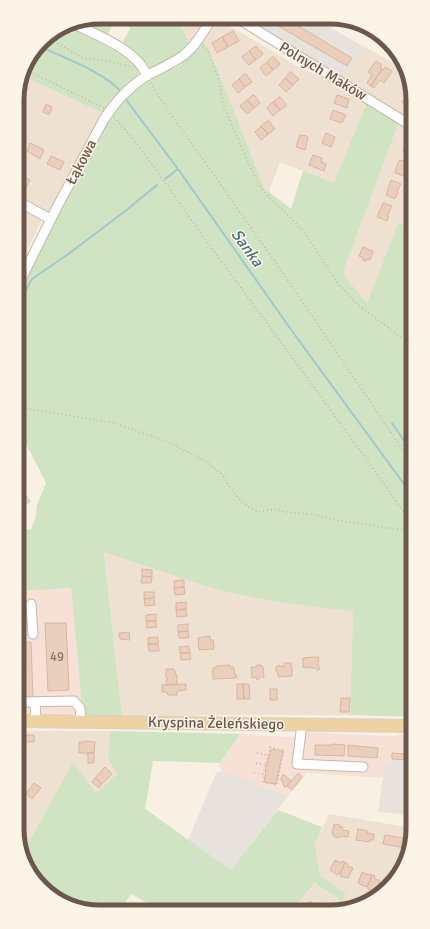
<svg xmlns="http://www.w3.org/2000/svg" width="430" height="929" viewBox="0 0 430 929" font-family="Signika,sans-serif">
  <rect width="100%" height="100%" fill="#f8f0e2"/>
  <!-- residential -->
  <path fill="#efe1d2" d="M177,17L206,18L190,44Z
    M217,18L302,69L314,74L318,72L367,102L334,184L280,162L269,192L264,188L219,73L207,46L203,42Z
    M363,46L404,69L410,79V120L342,79Z
    M22,76L103,113L51,212L47,213L18,199L17,95Z
    M399,122L410,129L411,228L398,223L367,303L348,280L343,272Z
    M18,206L39,217L41,222L18,268Z
    M104,551L190,580L241,595L298,605L353,611L350,715H198L144,718L122,717Z
    M19,731H110L108,757L117,774L96,794L73,762L22,854L20,850Z
    M329,814L413,828V834L410,842L398,861L385,887L351,909H293L313,883L340,901L346,894L320,875L315,845Z"/>
  <!-- commercial -->
  <path fill="#f7e1d7" d="M71,588L83,717L19,715V591Z
    M306,732L393,736L403,734L406,746L405,760L392,759L391,764L385,763L383,778L307,773L288,796L260,786L256,783L222,771L219,765L240,734L288,737L305,736Z"/>
  <!-- industrial -->
  <path fill="#e8e2dc" d="M242,18H313L363,46L342,79Z
    M406,746L412,747L413,815L378,812L385,763L391,764L392,759L404,760Z
    M222,771L256,783L260,786L288,796L231,871L188,840L216,773Z"/>
  <!-- green -->
  <path fill="#d0e3c3" d="M100,17H177L190,44C179,55 162,68 145,68L122,44L130,28L115,20L107,36L78,21Z
    M67,24L135,61L139,72L137,78L103,113L22,76L26,64L45,38Z
    M203,42L207,46L219,73L264,188L291,209L303,171L334,183L367,102L399,122L343,272L348,280L367,303L398,223L411,228L412,717L350,715L353,611C316,607 278,603 241,595C196,585 149,566 104,552L122,717H83L71,588L19,591V531L31,529L36,516L37,505L46,483L18,428V294L108,119L133,89L152,76L178,67L195,52Z
    M19,481L31,502L19,509Z
    M110,731L240,734L220,763L153,761L145,809L231,870L278,810L322,827L315,845L320,875L346,894L341,901L314,883L293,909L160,910L131,894L121,910H84L45,891L22,854L73,762L96,793L117,774L108,758Z"/>
  <g fill="none" stroke-linecap="round" stroke-linejoin="round">
    <!-- stream -->
    <path stroke="#a1c8cf" stroke-width="2" d="M39,46C62,57 107,73 122,93
      M124,97L178,169L292,331L412,495
      M165,179L178,169
      M18,304L32,279L67,255L124,212L157,185
      M392,423L411,451"/>
  </g>
  <!-- building -->
  <path fill="#eacfbd" stroke="#dab6a0" d="M265,18H285L280,27Z
    M285,18L352,58L347,66L280,27Z
    M233,31L239,41L228,47L222,37Z
    M222,37L228,47L217,53L212,43Z
    M256,46L263,54L256,60L249,51Z
    M249,51L256,60L249,65L242,57Z
    M272,57H274L280,64L273,70L267,62Z
    M376,61L382,65L380,68L382,69L371,86L367,83L372,75L368,72Z
    M267,62L273,70L266,76L260,68Z
    M385,67L392,71L384,83L380,80L374,88L371,86L382,69L383,70Z
    M290,72H291L299,79L293,85L285,78Z
    M244,74H246L252,82L245,87L239,79Z
    M285,78L293,85L286,92L279,85Z
    M239,79L245,87L238,93L232,85Z
    M253,95H254L260,103L254,108L247,100Z
    M337,95L349,99L347,108L334,103Z
    M407,95L410,97V108L402,102Z
    M279,97H280L287,105L280,110L273,102Z
    M247,100L254,108L247,114L240,106Z
    M273,102L280,110L273,116L267,108Z
    M46,104L52,107L49,115L43,112Z
    M333,110L346,115L342,123L330,119Z
    M267,121H269L275,129L268,134L261,126Z
    M261,126L268,134L261,140L255,132Z
    M326,133L335,137L331,147L322,143Z
    M300,135L307,136L308,138L305,150L296,147Z
    M408,137L410,138V154L403,151Z
    M30,143L44,150L40,159L27,151Z
    M313,155L322,158L321,162L326,164L324,171L309,165Z
    M51,156L64,162L60,170L47,164Z
    M400,160L409,163L405,169L406,170L404,176L395,173L398,162H399Z
    M18,176L24,179L25,177L30,180L24,192L21,191V189L19,188L18,189Z
    M391,180L401,184L397,191L398,192L395,199L386,195Z
    M383,203L392,206L387,216H389L387,221L377,217Z
    M363,247L373,251L370,260L367,259L366,261L363,260V258L359,256Z
    M142,569L152,570V577L142,576Z
    M142,576L152,577L151,583H141Z
    M184,580V587L174,588V581Z
    M184,587L185,594L175,595L174,588Z
    M144,592H154V598L144,599Z
    M154,598L155,605L145,606L144,599Z
    M19,601H29L30,624H19Z
    M186,602V609L176,610V603Z
    M186,609L187,616L177,617L176,610Z
    M156,614V621H146V615Z
    M146,621H156L157,627L147,628Z
    M45,623H66L69,690L48,691Z
    M188,624V631L178,632V625Z
    M188,631L189,638H179L178,632Z
    M129,632L130,640L120,639L119,633Z
    M210,636V640H213L214,649L199,650L198,638Z
    M158,637V644H148V638Z
    M19,642H31L33,697L20,698Z
    M148,644H158L159,651H149Z
    M189,646L190,653H180L179,647Z
    M180,653H190L191,659L181,660Z
    M313,657H319L318,665L320,669L317,670L315,668H312V667L303,668V658Z
    M284,663H291V667H292V676L278,677V672L276,671V667L278,665L284,667Z
    M230,665V667H234V674H236L237,678L213,679V668H216V666Z
    M257,665H261L263,667L264,677H260L259,679L257,680L256,677L252,678L251,667H256Z
    M166,669H174L177,677V684L166,685V680H168L167,678H166Z
    M186,684V690L177,691V695H168L167,692H162V685Z
    M237,684H243L244,699H237Z
    M243,684H249L250,699H244Z
    M270,689H277V700H270Z
    M341,698H350L349,712H340Z
    M19,735H34V742H20Z
    M84,741L95,742L94,753H79V742H84Z
    M333,744L345,745L344,756L315,755V745H333Z
    M348,745L378,748L377,758L348,756Z
    M271,749L283,751L276,784L264,782L266,771H265Z
    M87,753H94V763H88V755H87Z
    M392,753L405,754V760L392,759Z
    M105,767L112,774L102,784L95,778Z
    M298,773L302,777L292,790L287,786Z
    M283,774L291,781L285,788L281,779Z
    M95,778L102,784L99,788L92,782Z
    M34,783L41,788L32,799L26,794Z
    M334,824L340,825V827H343L342,830L349,831L348,837L341,836L339,838L334,837V834H332Z
    M358,829L368,831L367,833L374,834L373,840H370L369,842L356,840Z
    M385,835L403,838L401,847L383,844Z
    M335,860L341,863L342,861L345,862L340,874L338,873L337,875L330,870Z
    M345,862L348,864L347,866L353,868L348,878L340,876L341,875L340,874Z
    M362,872L369,875L370,874L372,875L367,887L365,886V887L358,883Z
    M372,875L375,876L374,878L380,881L376,891L368,889V887H367Z
    M310,901L318,907L317,909H304Z"/>
  <g fill="none" stroke-linecap="round" stroke-linejoin="round">
    <!-- minor casing -->
    <g stroke="#c7b7ab" stroke-width="11">
      <path id="minor" d="M237,18L410,125
        M72,23C96,35 137,49 147,76
        M18,201L50,219
        M18,285L56,209L103,121C114,103 129,87 146,76C159,69 172,64 184,55C196,45 204,31 212,18
        M31,604L33,634
        M19,702L74,701L80,708L81,721
        M35,702L36,720
        M302,724L297,764L363,767"/>
    </g>
    <!-- major casing -->
    <g stroke="#d6d0cd" stroke-width="14">
      <path id="major" d="M19,721L412,726"/>
    </g>
    <!-- path -->
    <path stroke="#ceb3a1" stroke-width="1.5" stroke-dasharray="1 3" stroke-linecap="butt" d="M47,37L83,58L108,61L132,67
      M203,46L208,51L218,78L223,104L229,118L252,171L264,192L302,229L337,282L356,303L400,337L408,339L411,336
      M24,69L104,108
      M150,83L156,93L278,266L411,462
      M114,117C151,158 180,206 213,250C280,341 347,431 412,524
      M18,407L114,423L168,442L203,460L222,474L229,486L239,499L250,508L259,512L276,509L285,512L311,514L336,520L401,530L412,525
      M270,747L284,750L277,785L263,782L264,775L263,774Z
      M257,753L267,755
      M256,763L266,765
      M254,773L263,774"/>
    <!-- minor -->
    <use href="#minor" stroke="#fff" stroke-width="9"/>
    <!-- major -->
    <use href="#major" stroke="#efd2a2" stroke-width="12"/>
  </g>
  <g text-anchor="middle" dominant-baseline="central" stroke-width="3" stroke-linejoin="round" paint-order="stroke">
    <!-- number labels -->
    <g font-size="13" fill="#8c7568">
      <text x="57" y="657">49</text>
    </g>
    <!-- street labels -->
    <g font-size="15" fill="#6c574c" stroke="#fcf4e7">
      <text transform="translate(323 71) rotate(31)">Polnych Maków</text>
      <text transform="translate(81 162) rotate(-62)">Łąkowa</text>
      <text transform="translate(216 723) rotate(1)">Kryspina Żeleńskiego</text>
    </g>
    <!-- water labels -->
    <g font-size="16" font-style="italic" fill="#49747d" stroke="#fcf4e7">
      <text transform="translate(247 248) rotate(54)">Sanka</text>
    </g>
  </g>
  <!-- crop -->
  <path d="M0 0H430V929H0ZM100 24H330A76 76 0 0 1 406 100V829A76 76 0 0 1 330 905H100A76 76 0 0 1 24 829V100A76 76 0 0 1 100 24Z" fill="#fcf4e7" fill-rule="evenodd"/>
  <path fill="none" stroke="#6c574c" stroke-width="5" d="M100 24H330A76 76 0 0 1 406 100V829A76 76 0 0 1 330 905H100A76 76 0 0 1 24 829V100A76 76 0 0 1 100 24Z"/>
</svg>
